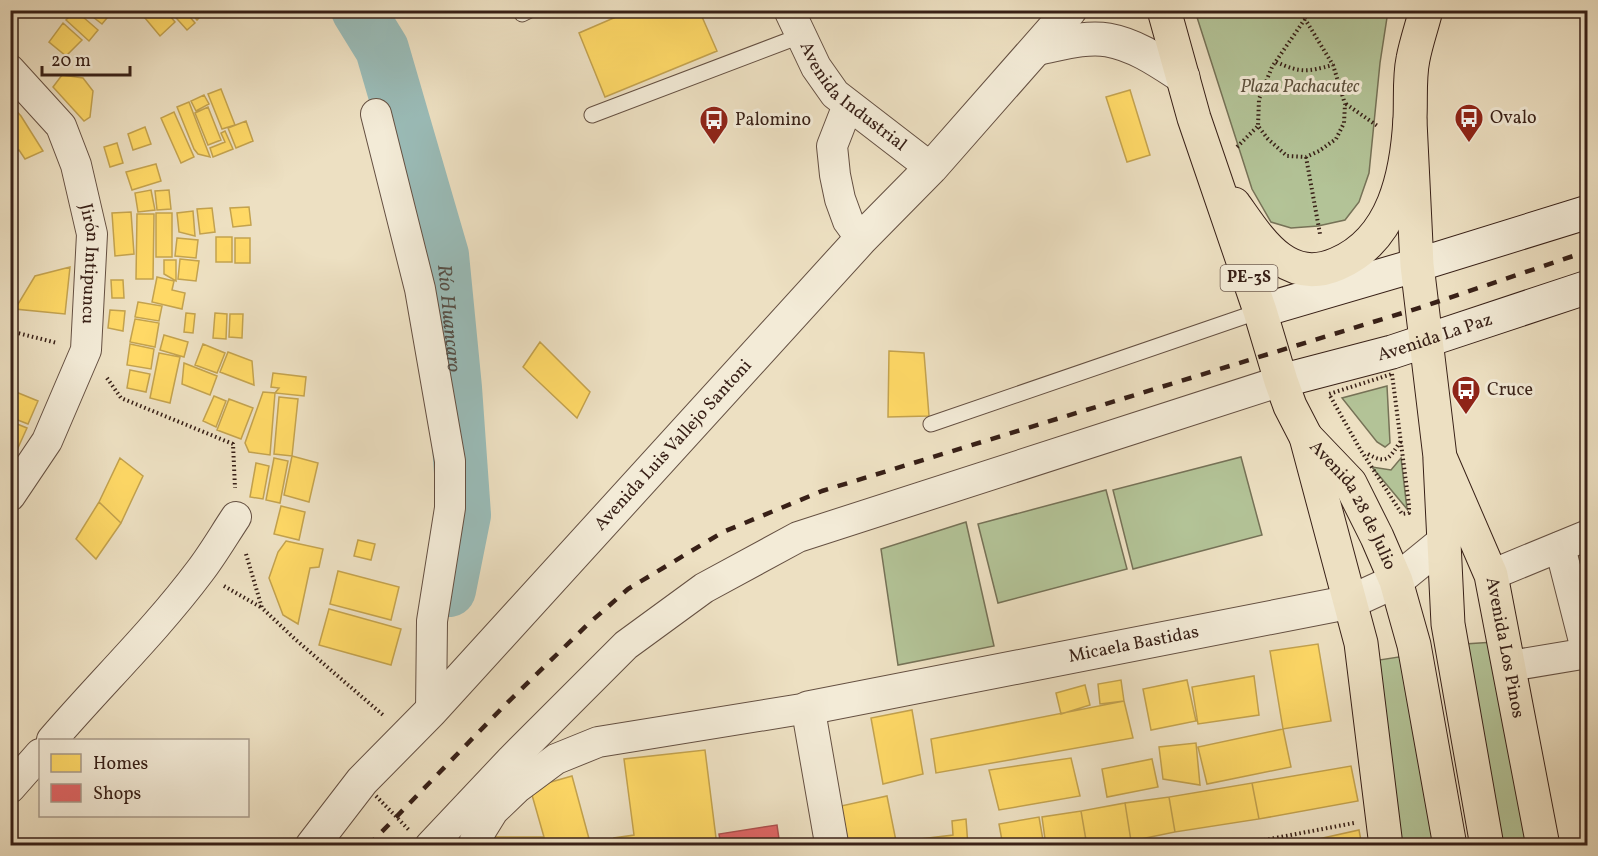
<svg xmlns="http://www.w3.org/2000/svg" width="1598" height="856" viewBox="0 0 1598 856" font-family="Vollkorn,serif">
  <rect width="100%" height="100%" fill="#ede0c2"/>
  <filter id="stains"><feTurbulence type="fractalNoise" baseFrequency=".00333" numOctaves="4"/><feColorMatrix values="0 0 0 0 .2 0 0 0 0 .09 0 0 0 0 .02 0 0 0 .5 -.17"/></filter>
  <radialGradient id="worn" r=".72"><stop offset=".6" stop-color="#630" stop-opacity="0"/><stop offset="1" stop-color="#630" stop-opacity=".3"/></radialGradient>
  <!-- green -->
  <path fill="#b3c397" stroke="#767257" stroke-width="1.5" d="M1195,11H1388L1380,63L1369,173L1359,202L1345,220L1318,226L1291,228L1271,222L1252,189Z
    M1387,386L1390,443L1385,447L1377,442L1342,398Z
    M1241,457L1262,535L1133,569L1113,490Z
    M1401,458L1407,509L1372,467L1391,470Z
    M1106,490L1127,569L998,603L978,524Z
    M966,522L994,646L898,665L881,549Z
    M1494,642L1530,845H1500L1465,644Z
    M1405,656L1439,845H1399L1366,662Z"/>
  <!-- homes -->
  <path fill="#ffd966" stroke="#c3a24e" stroke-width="1.5" d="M75,10L98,30L89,41L66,20Z
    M84,10H110L112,12L102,24Z
    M153,10H165L175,22L160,36L145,18Z
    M169,10H184L195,23L187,30Z
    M189,10H206L197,20Z
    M632,10H699L717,51L605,97L579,33Z
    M63,23L82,40L66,56L49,42Z
    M62,75L83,78L93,91L90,117L84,121L53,87Z
    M221,89L235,125L222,129L208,94Z
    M1130,90L1150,155L1127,162L1106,97Z
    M204,95L209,104L196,111L191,101Z
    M189,102L210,157L198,154L194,149L177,107Z
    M10,104L21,116L43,151L25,159L19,150L10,155Z
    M208,107L221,140L208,145L195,113Z
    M174,112L194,157L181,163L161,118Z
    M246,121L253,141L236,148L228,128Z
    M145,127L151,144L133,150L128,134Z
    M225,131L233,149L213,157L210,148L225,142L221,133Z
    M117,143L123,163L110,167L104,147Z
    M156,164L161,181L132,190L126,172Z
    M151,190L155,210L138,212L135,193Z
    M169,190L171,209L157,210L155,191Z
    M249,207L251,225L233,227L230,208Z
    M212,208L215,232L200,234L197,209Z
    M193,211L195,236L179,232L177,213Z
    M131,212L134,254L115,256L112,213Z
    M156,213H172V257H156Z
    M137,214H154L153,279H136Z
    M216,237H232V262H216Z
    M177,238L198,240L196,258L175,256Z
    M235,238H250V263H235Z
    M180,259L199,261L196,281L178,279Z
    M164,260H176V281L164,274Z
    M70,267L65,314L15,309L35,276Z
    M157,277L174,281L172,290L185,293L182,309L152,302Z
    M111,280H123L124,298H112Z
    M138,302L162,306L159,321L135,317Z
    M110,310L125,311L123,331L108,328Z
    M186,313L195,314L193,333L184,332Z
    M215,313L227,314L226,339L213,338Z
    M230,314H243L242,338L229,337Z
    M135,319L159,323L155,347L130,342Z
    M164,335L188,342L184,357L160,350Z
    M540,342L590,392L577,418L523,367Z
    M130,344L154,349L151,369L127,365Z
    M203,344L225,353L217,373L195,365Z
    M889,351L924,353L929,416L888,417Z
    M228,352L252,361L254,385L220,372Z
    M159,353L180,357L170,403L150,398Z
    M184,363L217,376L210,395L182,384Z
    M130,370L150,374L146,392L127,388Z
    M273,373L306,377L304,396L275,393L279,388L271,387Z
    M16,392L38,401L28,424L10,417V404Z
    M263,392L275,393L270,455L249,452L245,443Z
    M214,396L226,401L216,427L203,421Z
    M279,397L298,399L292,456L274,454Z
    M229,399L253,408L241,439L217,430Z
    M12,422L27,428L17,450L10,447Z
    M292,456L318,463L309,502L284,495Z
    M120,458L143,476L121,523L99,502Z
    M274,458L288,461L280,503L266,500Z
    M256,463L269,466L263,499L250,497Z
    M99,502L121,523L96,559L76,539Z
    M281,506L305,512L299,540L274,534Z
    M358,540L375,544L371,560L354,556Z
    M286,541L323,549L319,567L310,568L298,624L283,615L269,578L278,552Z
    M338,571L399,587L391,620L330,604Z
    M329,609L401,629L391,665L319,645Z
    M1318,644L1331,721L1283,729L1270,651Z
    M1254,676L1259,715L1198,724L1192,687Z
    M1121,680L1124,701L1100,704L1098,684Z
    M1187,680L1196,721L1151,730L1143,689Z
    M1085,685L1090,705L1061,714L1056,693Z
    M1124,701L1133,738L936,773L931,739Z
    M912,710L923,774L883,784L871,718Z
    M1283,729L1291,767L1207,784L1198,747Z
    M1196,743L1200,785L1163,779L1159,747Z
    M705,750L717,846H615L614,838L634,835L624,759Z
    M1071,758L1080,796L999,810L989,770Z
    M1152,759L1158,787L1107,797L1102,769Z
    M1351,766L1358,801L1259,819L1252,783Z
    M572,776L591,846H484L481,837H544L530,788Z
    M1252,783L1259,819L1175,832L1169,797Z
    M887,796L897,846H849L841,806Z
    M1169,797L1175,832L1131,841L1125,803Z
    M1125,803L1131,841L1103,846H1087L1081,811Z
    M1081,811L1087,846H1046L1042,817Z
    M1039,817L1044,846H1003L999,824Z
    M966,819L968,846H913L912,840L953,835L952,821Z
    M1359,830L1362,846H1287Z"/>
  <!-- shops -->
  <path fill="#e06666" stroke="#ae514e" stroke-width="1.5" d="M777,825L780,846H721L719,834Z"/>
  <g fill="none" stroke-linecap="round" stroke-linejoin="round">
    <!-- river -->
    <path stroke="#9abcb8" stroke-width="54" id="s1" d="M358,10L382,49L442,255L455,388L464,515L449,590"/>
    <!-- service casing -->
    <g stroke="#655042" stroke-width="17">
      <path id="service" d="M522,14L530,10
        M592,115L800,36
        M931,424L1260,311"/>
    </g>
    <!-- minor casing -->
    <g stroke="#655042" stroke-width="32">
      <g id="minor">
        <path id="s2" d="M789,10L816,67L835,94L931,168"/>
        <path id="s3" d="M10,70L61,126L76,165L92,234L86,350L47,441L10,496"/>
        <path d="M848,105L832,146L835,175L840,199L848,221L861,239"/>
        <path d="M376,114L420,289L450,461V508L432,621L431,711"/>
        <path d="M1560,547L1587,653"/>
        <path d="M1491,575L1588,535"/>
        <path d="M1510,666L1588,653"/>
        <path d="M52,740C101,683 155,631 200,571C213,554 224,535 236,517"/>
        <path d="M10,788L40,754"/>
        <path d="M475,840L493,811L517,788L556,759L598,742L808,708"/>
        <path d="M430,846L512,759L626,645L704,588L798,537L1281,381"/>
      </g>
    </g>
    <!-- tertiary casing -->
    <g stroke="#655042" stroke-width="35">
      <g id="tertiary">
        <path d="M1039,48C1060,44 1086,36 1108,40C1136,45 1160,62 1183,77"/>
        <path id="s4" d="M312,846L362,781L431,711L861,239L931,168L1070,10"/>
        <path id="s5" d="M832,846L808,708L1350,602L1396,581L1445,541"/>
      </g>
    </g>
    <!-- secondary casing -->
    <g stroke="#382017" stroke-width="35">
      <g id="secondary">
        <path d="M1260,311L1417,265L1588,212"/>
        <path id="s6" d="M1281,381L1392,352L1588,287"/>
      </g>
    </g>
    <!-- primary casing -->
    <g stroke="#382017" stroke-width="35">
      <g id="primary">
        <path id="s7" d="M1306,437L1350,483L1377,537L1396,581L1414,645L1450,846"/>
        <path d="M1440,461L1448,624L1487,846"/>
      </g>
    </g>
    <!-- trunk casing -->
    <g stroke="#382017" stroke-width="35">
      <g id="trunk">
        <path d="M1164,10L1194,118L1260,311L1281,381L1290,406L1306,437L1350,602L1361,643L1386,846"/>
        <path id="s8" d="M1410,121L1417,265L1440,457L1491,575L1543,846"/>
        <path d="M1234,204C1259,239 1286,286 1337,264C1394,240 1407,174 1410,118C1411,99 1409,78 1413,59C1416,43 1422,26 1426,10"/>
      </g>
    </g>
    <!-- path -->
    <path stroke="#382017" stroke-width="4" stroke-dasharray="1.5 3" stroke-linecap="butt" d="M1305,19L1272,67L1259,99L1258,126L1268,139L1287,156L1306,157L1319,151L1336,139L1344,123L1345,104L1333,65L1305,19L1306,10
      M1276,62C1301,73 1306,72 1333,65
      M1346,104L1379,127
      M1237,147L1258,126
      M1306,157L1320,234
      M10,331L57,343
      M1392,374L1409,505V513L1402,514L1360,449L1329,394Z
      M107,378L121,398L233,444L235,488
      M1368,454C1388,466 1390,456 1401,441
      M246,554L262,608L296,640L383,715
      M224,586L262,608
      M1233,846L1354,823"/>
    <!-- service -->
    <use href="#service" stroke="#f3ebd7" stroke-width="15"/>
    <!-- minor -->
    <use href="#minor" stroke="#f3ebd7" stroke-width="30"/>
    <!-- tertiary -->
    <use href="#tertiary" stroke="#f3ebd7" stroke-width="33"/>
    <!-- secondary -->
    <use href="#secondary" stroke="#f3ebd7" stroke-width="33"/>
    <!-- primary -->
    <use href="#primary" stroke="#ede0c2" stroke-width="33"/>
    <!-- trunk -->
    <use href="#trunk" stroke="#ede0c2" stroke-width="33"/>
    <!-- rail -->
    <path stroke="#382017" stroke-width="4.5" stroke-dasharray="10 10" stroke-linecap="butt" d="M368,846L504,706L587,625L628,589L723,532L822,491L1422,307L1588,251"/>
    <!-- path-bridge -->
    <path stroke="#382017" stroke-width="4" stroke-dasharray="1.5 3" stroke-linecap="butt" d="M376,796L410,831"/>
  </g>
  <!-- icons -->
  <defs>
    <g id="bus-pin" transform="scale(1.5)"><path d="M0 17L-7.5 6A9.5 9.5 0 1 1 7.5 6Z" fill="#8f2418" stroke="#f3ebd7"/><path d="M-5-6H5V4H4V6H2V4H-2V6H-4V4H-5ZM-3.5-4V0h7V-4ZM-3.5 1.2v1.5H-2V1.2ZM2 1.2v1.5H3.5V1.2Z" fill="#fff"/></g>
  </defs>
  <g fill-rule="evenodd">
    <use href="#bus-pin" x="1469" y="118"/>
    <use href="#bus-pin" x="714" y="120"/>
    <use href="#bus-pin" x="1466" y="390"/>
  </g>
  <g text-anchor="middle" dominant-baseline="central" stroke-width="6" stroke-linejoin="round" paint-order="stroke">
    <!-- shield labels -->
    <rect fill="#f3ebd7" stroke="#705d51" stroke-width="1.5" x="1220.5" y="265" width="57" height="26" rx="4.5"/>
    <g font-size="16" font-weight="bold" fill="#382017">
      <text x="1249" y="278">PE-3S</text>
    </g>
    <!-- park labels -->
    <g font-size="18" font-style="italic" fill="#5d513d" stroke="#f3ebd7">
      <text x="1300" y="87">Plaza Pachacutec</text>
    </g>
    <!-- street labels -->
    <g font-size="18" fill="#382017" stroke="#f3ebd7">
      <text stroke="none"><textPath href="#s2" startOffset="110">Avenida Industrial</textPath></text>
      <text stroke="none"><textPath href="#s3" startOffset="218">Jirón Intipuncu</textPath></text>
      <text stroke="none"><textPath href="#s6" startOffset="160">Avenida La Paz</textPath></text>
      <text stroke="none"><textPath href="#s4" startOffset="540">Avenida Luis Vallejo Santoni</textPath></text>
      <text stroke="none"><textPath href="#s7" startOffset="84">Avenida 28 de Julio</textPath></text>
      <text stroke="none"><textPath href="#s5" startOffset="472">Micaela Bastidas</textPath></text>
      <text stroke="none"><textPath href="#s8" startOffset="540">Avenida Los Pinos</textPath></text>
    </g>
    <!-- poi labels -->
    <g font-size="18" fill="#382017" stroke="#f3ebd7" text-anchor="start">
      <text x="1490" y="118">Ovalo</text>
      <text x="735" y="120">Palomino</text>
      <text x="1487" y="390">Cruce</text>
    </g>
    <!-- water labels -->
    <g font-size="20" font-style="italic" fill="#554f47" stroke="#f3ebd7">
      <text stroke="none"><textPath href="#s1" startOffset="324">Río Huancaro</textPath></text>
    </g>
  </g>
  <!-- margin -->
  <rect width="1598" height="856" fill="none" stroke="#ede0c2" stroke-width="36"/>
  <rect x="12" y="12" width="1574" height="832" fill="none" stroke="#382017" stroke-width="3"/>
  <rect x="18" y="18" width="1562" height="820" fill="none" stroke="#382017" stroke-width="1.5"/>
  <!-- legend -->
  <rect x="39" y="739" width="210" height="78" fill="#f3ebd7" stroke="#a89a8a" stroke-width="1.5"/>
  <rect x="51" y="754" width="30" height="18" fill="#ffd966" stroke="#a89a8a" stroke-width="1.5"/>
  <text x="93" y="769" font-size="18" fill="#382017">Homes</text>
  <rect x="51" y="784" width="30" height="18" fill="#e06666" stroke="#a89a8a" stroke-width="1.5"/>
  <text x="93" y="799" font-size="18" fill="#382017">Shops</text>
  <!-- scale -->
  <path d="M42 66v9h88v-9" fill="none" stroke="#382017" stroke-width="3"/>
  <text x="51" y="66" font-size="18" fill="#382017" stroke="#f3ebd7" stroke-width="4.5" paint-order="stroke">20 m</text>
  <rect width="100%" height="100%" filter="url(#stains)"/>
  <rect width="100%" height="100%" fill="url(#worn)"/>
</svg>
